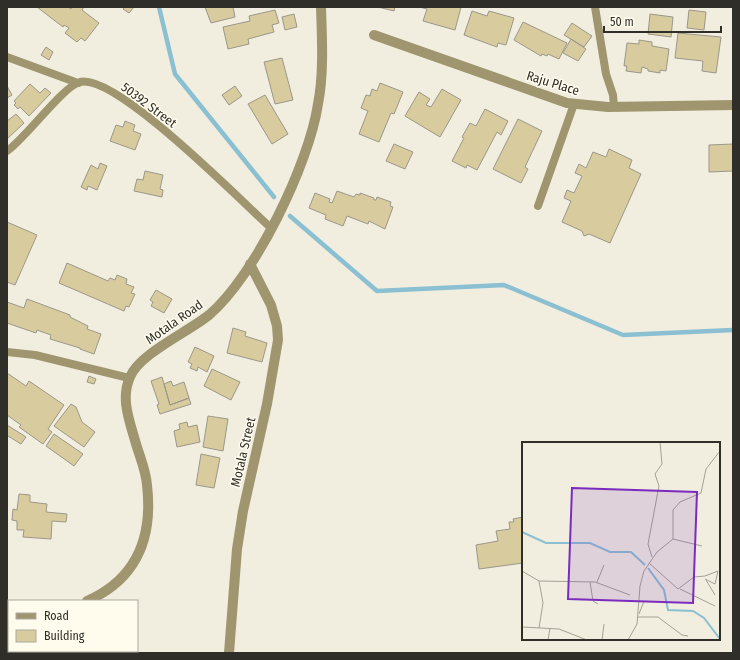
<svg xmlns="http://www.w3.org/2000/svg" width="740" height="660" viewBox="0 0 740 660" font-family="'Fira Sans Condensed',sans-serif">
  <rect width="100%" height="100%" fill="#f1eedf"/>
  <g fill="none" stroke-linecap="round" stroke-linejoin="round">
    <!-- stream -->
    <path stroke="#8bbfd2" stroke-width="4.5" d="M159,7L175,74L274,197
      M290,216L377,291L504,285L623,335L733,330"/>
  </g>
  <!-- building -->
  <path fill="#d8cc9f" stroke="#9b978a" d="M37,7H68L71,9L72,7H84L82,10L99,23L85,41L81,38L77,42L65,33L69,28L64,25L63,27Z
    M125,7H134L129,13L123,9Z
    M205,7H233L235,17L211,23Z
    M378,7H395L394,11Z
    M419,7H461L455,30L423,21L427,9Z
    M275,10L279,23L272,25L274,32L248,39L249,44L228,49L223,27L250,21L249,16Z
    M689,10L706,12L704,30L687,28Z
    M472,11L487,16L489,11L514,18L506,45L498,43L497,47L464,35Z
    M294,14L297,27L285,30L282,17Z
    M650,14L673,17L671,37L648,34Z
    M523,22L567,43L559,59L548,54L547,56L542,54L541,56L514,40Z
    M572,23L592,36L584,47L564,35Z
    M678,33L721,37L716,73L702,71L703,61L675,58Z
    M571,39L586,49L578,61L563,53Z
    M639,40L652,42V46L669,49L666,71L660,70V73L648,71V69L642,67L641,73L626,71L627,66H624L627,43L639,44Z
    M46,47L53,52L49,60L41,55Z
    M282,58L293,100L275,104L264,62Z
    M380,83L403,92L394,114L391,113L379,142L359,134L368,111L361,108L366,95L370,96L372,89L377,91Z
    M30,84L40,93L45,88L51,93L29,116L20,107L18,109L14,105L16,103L14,101Z
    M7,86L12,95L7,98Z
    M235,86L242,96L229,105L222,95Z
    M442,89L461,100L440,137L405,116L419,92L430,99L426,105L431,107Z
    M265,95L288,134L272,144L248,104Z
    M485,109L508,121L501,135L497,132L477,170L467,165L466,168L452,161L464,138L462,137L470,123L476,126Z
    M16,114L24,123L7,139V121Z
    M518,119L542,131L525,167L528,169L521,183L493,169Z
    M125,121L135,125L133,131L141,134L135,150L110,141L116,125L123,127Z
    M394,144L413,152L405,169L386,161Z
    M733,144V171L709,172V145Z
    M609,149L632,160L629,168L641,174L610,243L589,234L584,236L582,231L562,222L571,201L564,198L567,190L574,193L582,176L575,173L579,164L586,168L593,152L606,157Z
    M100,163L107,166L97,190L88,186L87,190L81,187L91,165L98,169Z
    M145,171L163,175L160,189L163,190L162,197L134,191L137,179L143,180Z
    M337,191L354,197L356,194L360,195V193L374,198V200H376L377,197L391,202L390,206L393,207L385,229L369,221L368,224L347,216L343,226L325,219L326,215L309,208L315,193L330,199L329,202L332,203Z
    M7,222L37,235L15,285L7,282Z
    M67,263L108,281L110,278L115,280L117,275L127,279L126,284L134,287L131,293L135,294L129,307L126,306L124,311L59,283Z
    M156,290L172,299L164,313L151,306L153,302L150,300Z
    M27,299L70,315V317L88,326L87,329L101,334L94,354L80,349V348L50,339L51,335L37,330L36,333L7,323V302L24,308Z
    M233,328L246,332L245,336L267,343L262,362L227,353Z
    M195,347L214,356L207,372L198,367L197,371L190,368L192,364L188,362Z
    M212,369L240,382L231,400L204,386Z
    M7,373L26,386L29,381L64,405L48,429L52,432L43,444L19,427L21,425L7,415Z
    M89,376L96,379L94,384L87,382Z
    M162,377L170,405L189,398L191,404L160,414L157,405L159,404L151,381Z
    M171,381L173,386L184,382L189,398L170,405L164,384Z
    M71,404L76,407L82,422L95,432L84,447L54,426Z
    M208,416L228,419L223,451L203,447Z
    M187,422L188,427L197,425L200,442L177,447L174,431L180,429L179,424Z
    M7,425L26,437L21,444L8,436L7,437Z
    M54,434L83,454L74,466L46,446Z
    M201,454L220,458L214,488L196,485Z
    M19,494L30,495V502L47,504L46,512L67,514L66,522L52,521L51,539L23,537L24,530H17V521L12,520L13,509L17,510Z
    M523,517V563L479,569L476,545L498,541L496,531L510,529L509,522H514L513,519Z"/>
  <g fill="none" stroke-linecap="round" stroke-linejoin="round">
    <!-- service -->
    <path stroke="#9f956f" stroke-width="8" d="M595,7L606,74L613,95L614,107
      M7,57L78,83
      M7,151C27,137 62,87 80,82C116,73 241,201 271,228
      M538,206L574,104
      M7,352L35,355L129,378"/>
    <!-- minor -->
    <path stroke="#9f956f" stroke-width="10" d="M374,35L567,103L608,107L733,105
      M87,601C137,579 153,537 147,485C146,471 140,457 136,444C130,422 120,399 130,377C139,354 188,332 209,315C255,276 309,164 318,104C324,73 322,39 321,7
      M7,632L9,631
      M229,653L237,549L243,511L267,404L278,340L277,326L271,305L250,264"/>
  </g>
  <g text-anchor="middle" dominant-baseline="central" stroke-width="3" stroke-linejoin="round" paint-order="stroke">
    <!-- street labels -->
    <g font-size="13" fill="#2f2e29" stroke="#fffbed">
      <text transform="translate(553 83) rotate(17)">Raju Place</text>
      <text transform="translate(149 105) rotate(37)">50392 Street</text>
      <text transform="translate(174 322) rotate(-35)">Motala Road</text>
      <text transform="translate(243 452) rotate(-77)">Motala Street</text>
    </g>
  </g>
  <!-- overview -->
  <g transform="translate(522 442)">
    <rect width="198" height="198" fill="#f1eedf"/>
    <path fill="none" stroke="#8bbfd2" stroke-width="2" d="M0,90L24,101H68L88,110H109L123,123M126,126L142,148L146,168L171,169L182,176L198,197"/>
    <path fill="none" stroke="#a3a196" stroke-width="1" d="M151,97L180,104M130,115L126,102L137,44L133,32L140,22L138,0M127,121L156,147L172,135L183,134L196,129L193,142L183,137M0,129L17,139L21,161L17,186M184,138L193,153M17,139L73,140L108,153M68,140L71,159L76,162M75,140L82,123M158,147L193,164M117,172L122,159M116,175H136L160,193L166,194M0,185L37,187L65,198M26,198L28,186M80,198L82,182M106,198L115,182L118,144L122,129L135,110L151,97V68L158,60L179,51L184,27L198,9"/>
    <path fill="#7b2cbf" fill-opacity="0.15" stroke="#7b2cbf" stroke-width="2" d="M50,46L175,50L171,161L46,157Z"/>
    <rect width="198" height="198" fill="none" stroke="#2f2e29" stroke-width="2"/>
  </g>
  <!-- border -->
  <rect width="740" height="660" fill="none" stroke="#2f2e29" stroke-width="16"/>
  <!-- legend -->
  <rect x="8" y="600" width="130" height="52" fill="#fffbed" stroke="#aca99f"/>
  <rect x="16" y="613" width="20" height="6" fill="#9f956f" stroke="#aca99f"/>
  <text x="44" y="620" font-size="12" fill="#2f2e29">Road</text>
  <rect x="16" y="630" width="20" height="12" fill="#d8cc9f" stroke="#aca99f"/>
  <text x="44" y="640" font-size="12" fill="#2f2e29">Building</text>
  <!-- scale -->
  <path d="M604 26v6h117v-6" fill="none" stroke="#2f2e29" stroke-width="2"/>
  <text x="610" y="26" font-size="12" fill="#2f2e29" stroke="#fffbed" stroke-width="3" paint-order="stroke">50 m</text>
</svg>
